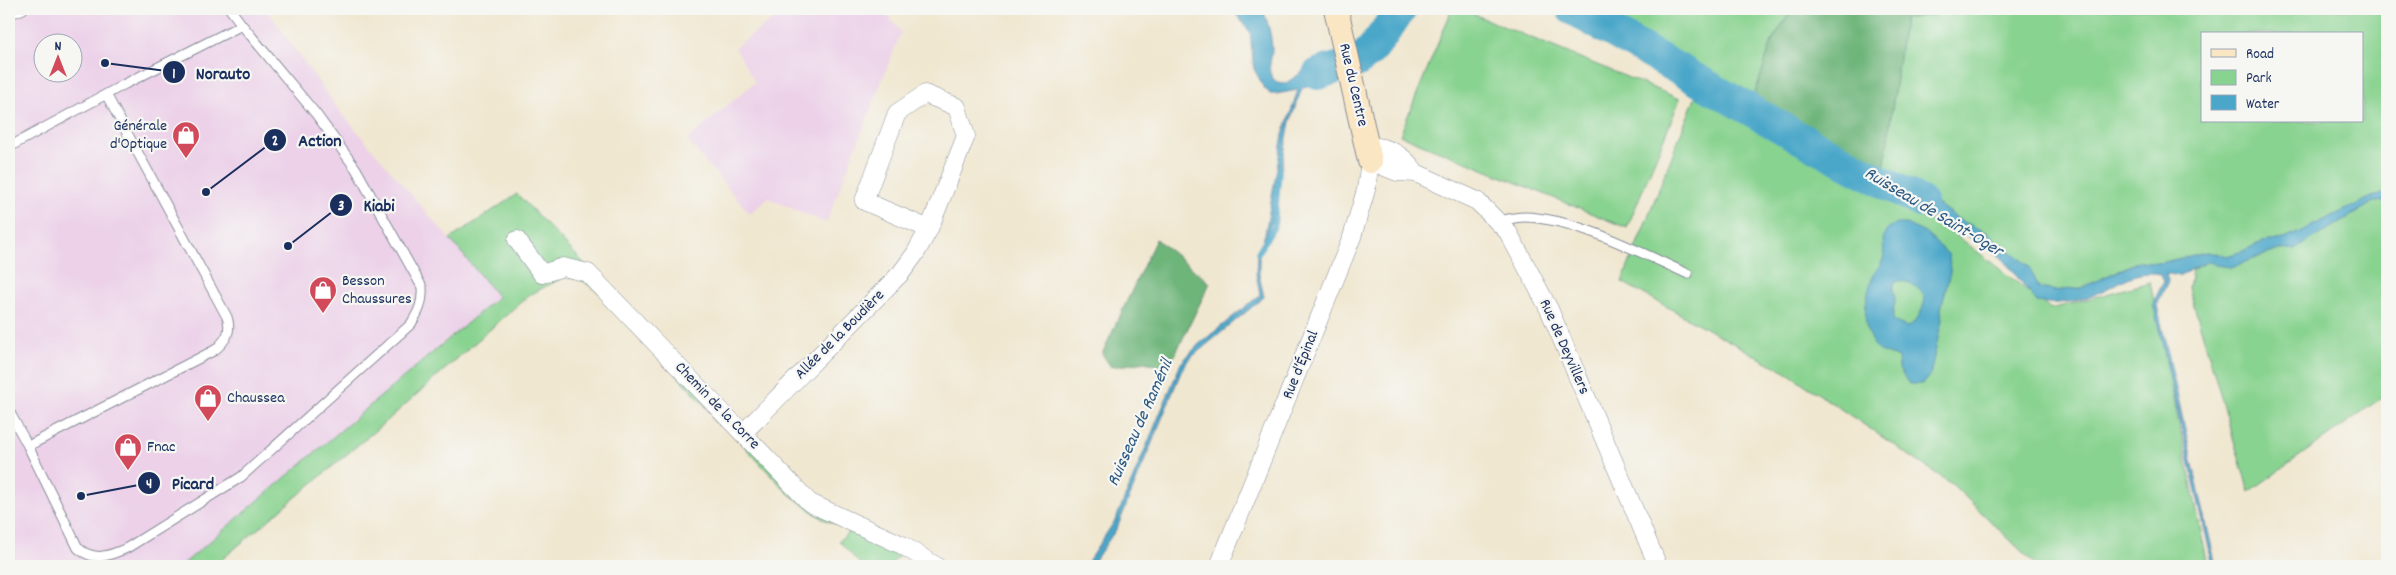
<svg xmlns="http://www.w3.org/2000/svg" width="2396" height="575" viewBox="0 0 2396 575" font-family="Dekko,sans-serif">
  <rect width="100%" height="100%" fill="#f6f6f2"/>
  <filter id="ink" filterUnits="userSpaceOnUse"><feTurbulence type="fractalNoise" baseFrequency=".02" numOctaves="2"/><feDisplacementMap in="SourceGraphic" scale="10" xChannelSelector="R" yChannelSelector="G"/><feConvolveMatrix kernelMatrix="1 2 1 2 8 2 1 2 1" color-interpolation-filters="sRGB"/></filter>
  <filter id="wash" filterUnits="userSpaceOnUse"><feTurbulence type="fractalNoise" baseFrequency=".0096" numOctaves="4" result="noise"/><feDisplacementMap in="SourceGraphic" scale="20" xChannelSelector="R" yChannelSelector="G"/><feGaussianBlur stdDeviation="1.12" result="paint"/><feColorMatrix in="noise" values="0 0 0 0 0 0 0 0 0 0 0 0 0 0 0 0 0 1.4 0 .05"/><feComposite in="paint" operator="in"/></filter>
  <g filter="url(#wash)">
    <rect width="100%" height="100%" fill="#f0e7d0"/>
    <!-- built -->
    <path fill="#ecd1e9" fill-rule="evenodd" d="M9,9H266L338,109L498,296L181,566H9ZM42,42H72V72H42Z
      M788,9H882L901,32L826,223L768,198L750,214L687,140L755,82L735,47Z"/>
    <!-- green -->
    <path fill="#89d390" stroke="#528177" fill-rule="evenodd" d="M1452,9H1461L1680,99L1627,228L1400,135Z
      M1627,9H1792L1772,41L1752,103L1618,28Z
      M1944,9H2387V193L2372,197L2285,239L2262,242L2243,251L2227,256L2206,252L2161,263L2139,261L2081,288L2054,291L2039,288L2029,266L1986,232L1961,221L1936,203L1883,179L1904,19L1944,13ZM2202,34H2362V121H2202Z
      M1698,90L1881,191L1960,238L2051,309L2150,282L2208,566H2037L1953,485L1789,374L1622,282Z
      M517,194L815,502L852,530L899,555L890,566H862L839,541L851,530L823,519L789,494L600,293L580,279L564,277L529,295L390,418L214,566H181L498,297L450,239Z
      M2387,201V394L2249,492L2189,288L2192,270L2209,261L2231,267L2279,250L2295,249L2374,202Z"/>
    <!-- forest -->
    <path fill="#6eb57a" stroke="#44726c" d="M1792,9H1944V13L1904,19L1881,191L1747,117L1772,41Z
      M1156,239L1210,283L1168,369L1145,362L1111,367L1102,354Z"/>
    <!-- water -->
    <path fill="#4ba7c9" stroke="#336b94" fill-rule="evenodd" d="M1232,9H1262C1267,17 1272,38 1272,49C1272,62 1264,72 1277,82L1286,83L1316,63L1333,58L1337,74L1302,88L1290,122L1271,223L1259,256V275L1264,297L1188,360L1181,372L1117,528L1091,566H1085L1116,519L1181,363L1198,345L1260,295L1256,273L1257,255L1265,234L1283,135L1298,90L1276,94H1270L1265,89L1254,69L1250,32Z
      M1702,74L1752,103L1747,117L1698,90Z
      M1883,179L1936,203L1961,221L1986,232L2029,266L2039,288L2054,291L2081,288L2140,261L2161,263L2206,252L2227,256L2243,251L2262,242L2285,239L2372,197L2387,193V201L2374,202L2295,249L2279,250L2231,267L2215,265L2209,261L2178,276L2166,273L2168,281L2157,305L2216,566H2213L2153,303L2164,281L2161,274C2133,269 2119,285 2095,294C2077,302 2057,305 2037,302L2003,259L1981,243L1881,191Z
      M1897,224H1906L1925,233L1948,254L1951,268L1941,309L1942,320L1930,375L1922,384H1909L1899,369L1898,358C1893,355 1885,354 1880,351C1860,334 1864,303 1871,282C1873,274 1880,267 1883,259C1887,248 1875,230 1897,224ZM1896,281C1909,280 1921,287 1925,299C1922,311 1918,322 1907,327L1893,321C1892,313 1894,307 1895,300C1895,292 1890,289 1896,281Z"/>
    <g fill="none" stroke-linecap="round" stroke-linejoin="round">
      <!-- stream -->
      <path stroke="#4ba7c9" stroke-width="5.5" d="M1258,253L1274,227L1279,172"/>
      <!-- river -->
      <path stroke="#4ba7c9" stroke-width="32" d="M1572,9L1798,137L1921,202
        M1318,74C1329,69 1340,68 1352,64C1374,55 1387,26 1401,9"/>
    </g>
  </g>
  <g filter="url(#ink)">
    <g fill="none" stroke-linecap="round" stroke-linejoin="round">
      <!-- lane casing -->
      <g stroke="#868b97" stroke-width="11">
        <path id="lane" d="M230,9L242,25
          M16,12L23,9
          M9,147L125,84L242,25L316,114L356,169L422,287C423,303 419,311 411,324L241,477L127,548C109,556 94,562 78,548L28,446
          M1498,221C1506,220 1516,217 1524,217C1576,218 1641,253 1688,274
          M9,411L28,446L215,350C226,340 232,332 227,317L107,96"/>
      </g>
      <!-- street casing -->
      <g stroke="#868b97" stroke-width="19">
        <path id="street" d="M1367,146C1389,146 1404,155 1416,173
          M517,240L542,274L563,267L588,273L810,503L902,545L936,566
          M743,433L901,273L915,254L929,229L966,136L957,107L925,94L897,113L864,201L929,229
          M1219,566L1352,237L1366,190L1370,161L1397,172L1416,173L1477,201L1508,232L1549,309L1658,566"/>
      </g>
      <!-- secondary casing -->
      <g stroke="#868b97" stroke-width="26">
        <path id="secondary" d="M1336,9L1370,161"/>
      </g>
      <!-- lane -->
      <use href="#lane" stroke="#fff" stroke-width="9"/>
      <!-- street -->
      <use href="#street" stroke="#fff" stroke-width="18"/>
      <!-- secondary -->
      <use href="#secondary" stroke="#fbe6c3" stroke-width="24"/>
    </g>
  </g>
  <!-- icons -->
  <defs>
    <g id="shop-pin" transform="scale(1.4375)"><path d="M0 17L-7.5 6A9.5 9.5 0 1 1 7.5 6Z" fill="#d1495b" stroke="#f6f6f2"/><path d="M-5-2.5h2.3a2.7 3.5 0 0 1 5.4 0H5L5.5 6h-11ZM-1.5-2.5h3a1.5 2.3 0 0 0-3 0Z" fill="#fff"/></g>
  </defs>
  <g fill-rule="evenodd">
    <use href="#shop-pin" x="186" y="135"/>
    <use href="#shop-pin" x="323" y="290"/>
    <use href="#shop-pin" x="208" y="398"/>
    <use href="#shop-pin" x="128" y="447"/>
  </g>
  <g text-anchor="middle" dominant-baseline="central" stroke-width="4.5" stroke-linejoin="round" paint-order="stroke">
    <!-- street labels -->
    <g font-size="16" fill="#1b2f5e" stroke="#f6f6f2">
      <text transform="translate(1353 85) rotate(77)">Rue du Centre</text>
      <text transform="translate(840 335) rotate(-45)">Allée de la Boudière</text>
      <text transform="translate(1564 347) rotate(66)">Rue de Deyvillers</text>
      <text transform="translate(1301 365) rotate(-68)">Rue d’Épinal</text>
      <text transform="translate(717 406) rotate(46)">Chemin de la Corre</text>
    </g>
    <!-- poi labels -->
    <g font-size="16" fill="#1b2f5e" stroke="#f6f6f2" text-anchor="start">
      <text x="167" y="126" text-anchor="end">Générale<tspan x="167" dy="18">d'Optique</tspan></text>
      <text x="342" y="281">Besson<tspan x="342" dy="18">Chaussures</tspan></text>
      <text x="227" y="398">Chaussea</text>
      <text x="147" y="447">Fnac</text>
    </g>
    <!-- water labels -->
    <g font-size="18" font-style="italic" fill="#2c5983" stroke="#f6f6f2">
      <text transform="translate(1933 213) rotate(31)">Ruisseau de Saint-Oger</text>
      <text transform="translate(1141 423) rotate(-66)">Ruisseau de Raménil</text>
    </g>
  </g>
  <!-- callouts -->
  <path fill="none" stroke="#1b2f5e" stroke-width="2" d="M105 63L174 72M206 192L275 140M288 246L341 205M81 496L149 483"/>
  <g fill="#1b2f5e" stroke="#f6f6f2" stroke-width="2">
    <circle cx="105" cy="63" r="5"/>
    <circle cx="206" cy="192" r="5"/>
    <circle cx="288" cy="246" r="5"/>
    <circle cx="81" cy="496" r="5"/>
    <circle cx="174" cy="72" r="12"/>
    <circle cx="275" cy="140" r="12"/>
    <circle cx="341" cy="205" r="12"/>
    <circle cx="149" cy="483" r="12"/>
  </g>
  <g font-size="15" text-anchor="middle" font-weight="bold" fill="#fff">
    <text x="174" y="78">1</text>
    <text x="275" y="145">2</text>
    <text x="341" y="210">3</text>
    <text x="149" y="488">4</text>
  </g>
  <g font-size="18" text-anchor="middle" font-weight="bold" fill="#1b2f5e" stroke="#f6f6f2" stroke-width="4.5" stroke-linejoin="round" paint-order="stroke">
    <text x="223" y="79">Norauto</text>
    <text x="320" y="146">Action</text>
    <text x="379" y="211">Kiabi</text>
    <text x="193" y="489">Picard</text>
  </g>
  <!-- margin -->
  <rect width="2396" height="575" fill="none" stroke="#f6f6f2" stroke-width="30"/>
  <!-- legend -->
  <rect x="2201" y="32" width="162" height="90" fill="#f6f6f2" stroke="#9ea6b7"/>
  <rect x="2211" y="49" width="25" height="8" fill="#fbe6c3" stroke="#9ea6b7"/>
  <text x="2246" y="58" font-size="15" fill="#1b2f5e">Road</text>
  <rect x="2211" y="70" width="25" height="15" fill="#89d390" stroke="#9ea6b7"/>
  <text x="2246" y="82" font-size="15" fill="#1b2f5e">Park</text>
  <rect x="2211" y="95" width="25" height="15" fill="#4ba7c9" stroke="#9ea6b7"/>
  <text x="2246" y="108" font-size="15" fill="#1b2f5e">Water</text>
  <!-- north arrow -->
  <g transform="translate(58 58)"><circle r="24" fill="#f6f6f2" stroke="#9ea6b7"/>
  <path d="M0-4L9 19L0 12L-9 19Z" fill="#d1495b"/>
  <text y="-8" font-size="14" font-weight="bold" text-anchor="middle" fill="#1b2f5e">N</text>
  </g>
</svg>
